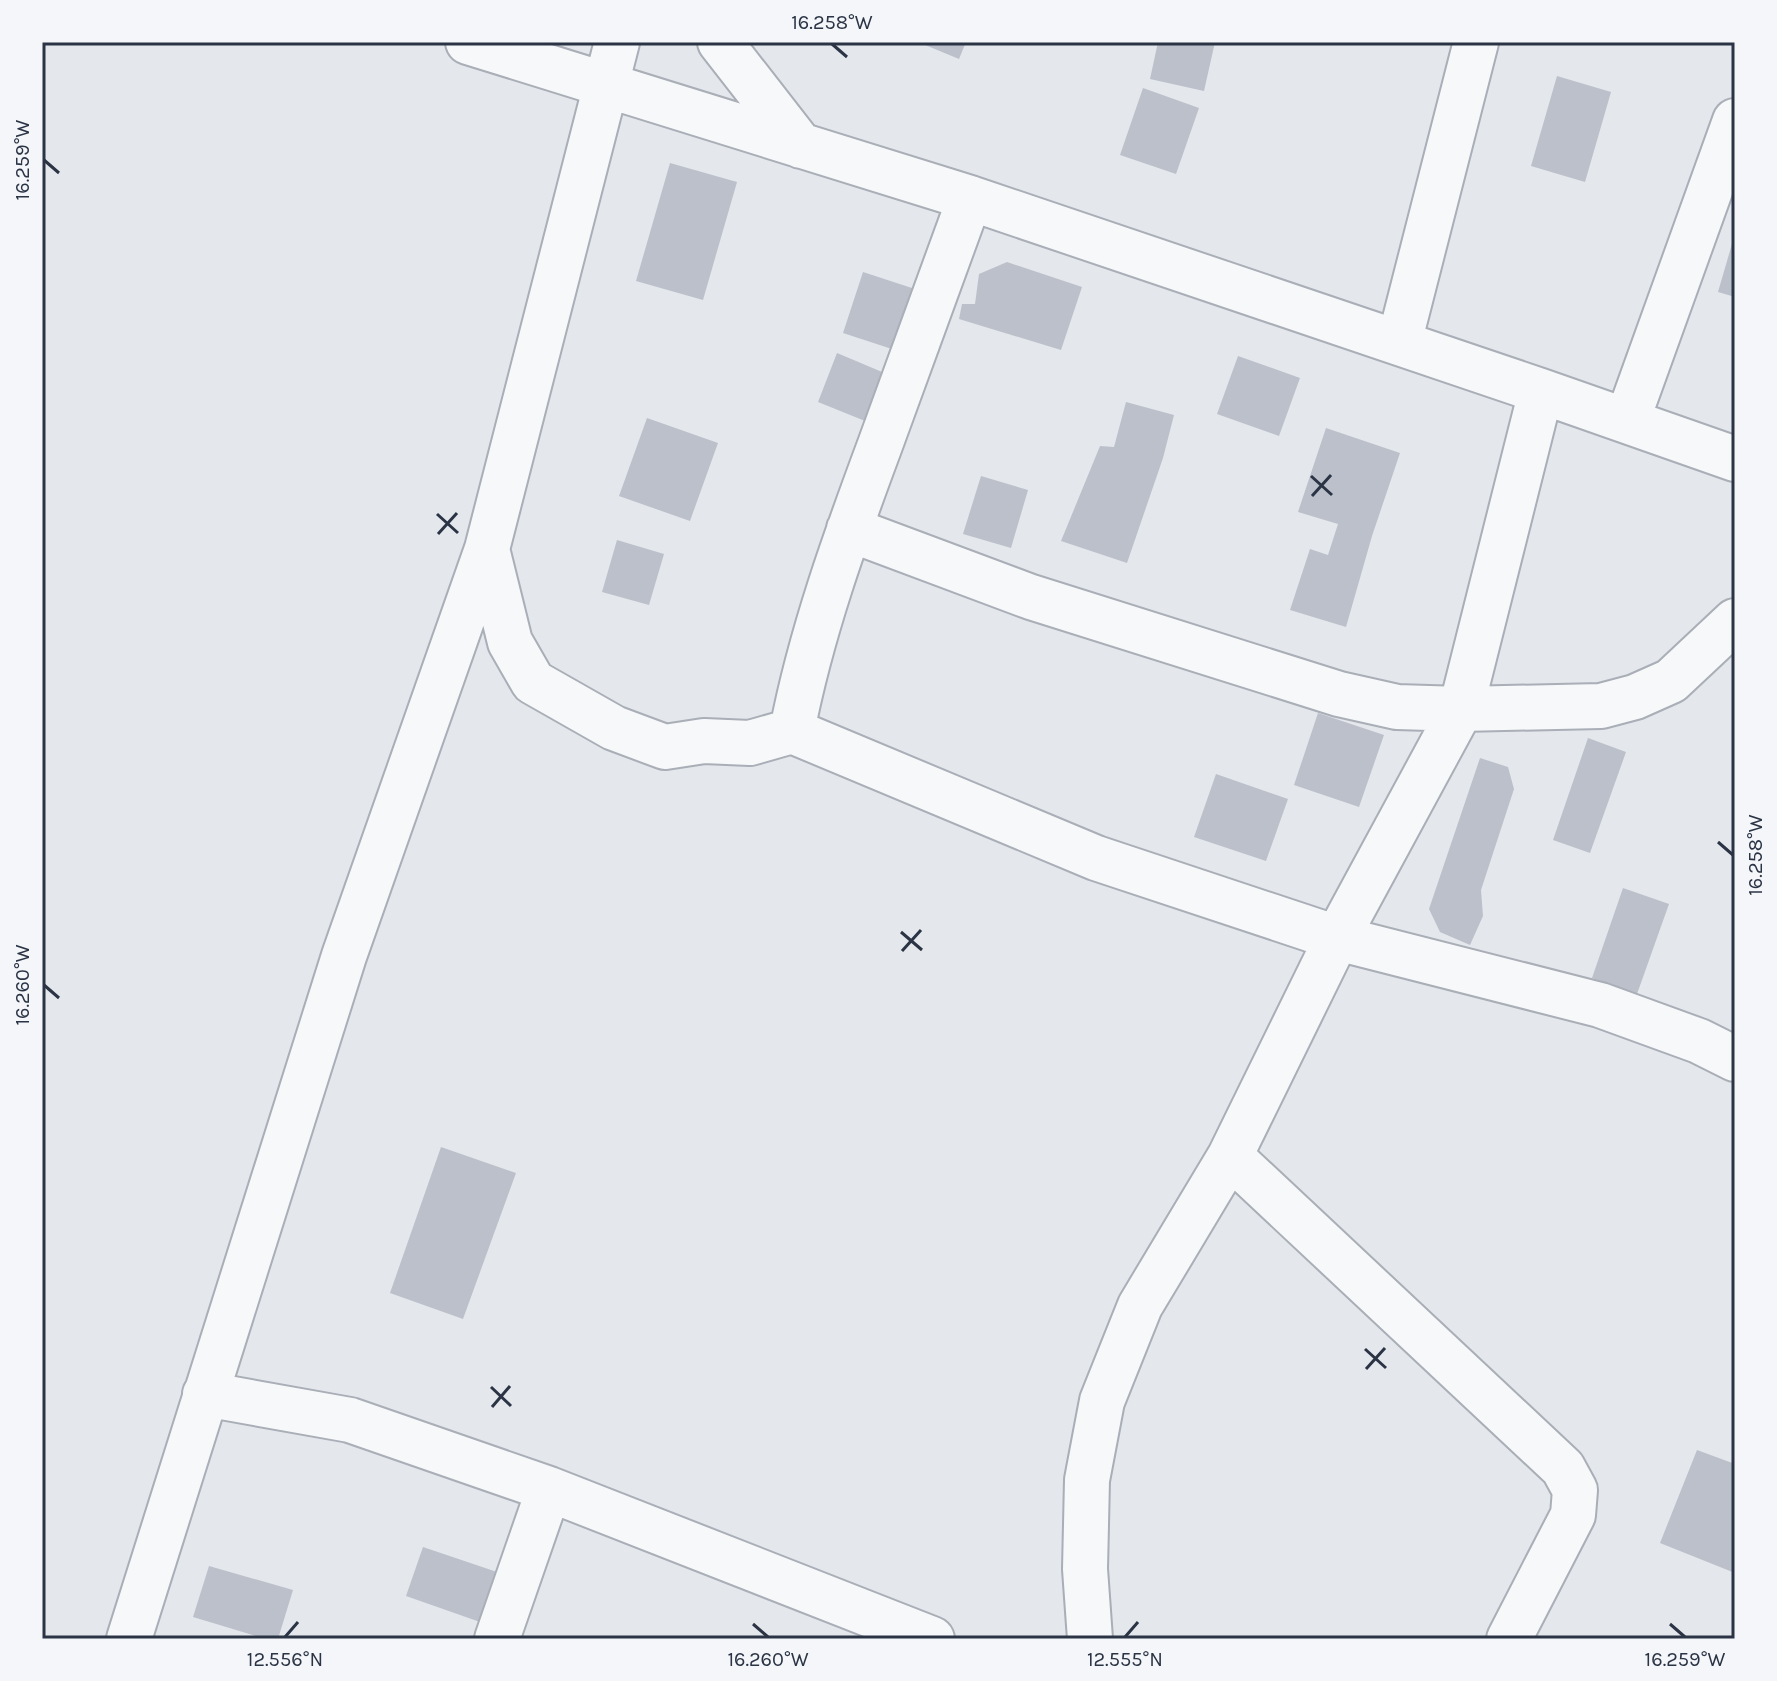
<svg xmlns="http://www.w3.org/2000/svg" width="1777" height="1681" viewBox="0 0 1777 1681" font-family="Karla,sans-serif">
  <rect width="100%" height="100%" fill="#e4e7ec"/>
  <!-- building -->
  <path fill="#bbc0ca" d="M918,42H966L959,59Z
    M1158,42H1215L1204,91L1150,79Z
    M1557,76L1611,92L1585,182L1531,166Z
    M1143,88L1199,108L1176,174L1120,155Z
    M670,163L737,182L703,300L636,281Z
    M1734,237H1735V297L1718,292Z
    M1007,262L1082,287L1061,350L959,319L962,304H975L979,274Z
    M863,272L918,290L898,351L843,333Z
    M837,353L894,377L875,425L818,402Z
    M1238,356L1300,378L1279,436L1217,414Z
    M1126,402L1174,415L1163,458L1127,563L1061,541L1100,446L1114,447Z
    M647,418L718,443L690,521L619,496Z
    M1326,428L1400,453L1372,536L1346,627L1290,610L1310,549L1328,555L1338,524L1298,512Z
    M981,476L1028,490L1011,548L963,534Z
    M617,540L664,554L649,605L602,592Z
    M1318,713L1384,735L1359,807L1294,785Z
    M1588,738L1626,752L1590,853L1553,840Z
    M1480,758L1508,767L1514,789L1481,890L1483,916L1470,945L1440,932L1429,909Z
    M1216,774L1288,799L1266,861L1194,837Z
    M1623,888L1669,904L1637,994L1592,978Z
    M441,1147L516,1173L463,1319L390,1293Z
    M1697,1450L1735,1464V1573L1660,1543Z
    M423,1547L497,1572L480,1622L406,1596Z
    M209,1566L293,1590L278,1639H266L193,1617Z"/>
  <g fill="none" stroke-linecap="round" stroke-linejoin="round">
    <!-- minor casing -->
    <g stroke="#a9aeb7" stroke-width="48">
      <path id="minor" d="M468,42L970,198L1541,391L1735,459
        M720,42L801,146
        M1399,343L1476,42
        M1627,421L1735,121
        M849,529L1031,597L1339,694L1397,707L1461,709L1541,391
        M487,549L510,642L533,682L614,728L665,747L704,741L750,743L792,731L1096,858L1337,938L1600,1005L1699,1041L1735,1059
        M792,731C811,633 845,539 880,445C910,363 940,280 970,198
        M1230,1156L1563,1468L1575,1490L1573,1515L1509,1639
        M205,1394L350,1420L549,1489L932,1639
        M129,1639L344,956L487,549L617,42
        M497,1639L549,1489
        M1090,1639L1085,1569L1087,1480L1102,1401L1140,1306L1230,1156L1337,938L1461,709L1601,706L1635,697L1671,681L1735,621"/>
    </g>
    <!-- minor -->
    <use href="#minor" stroke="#f7f8fa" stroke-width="44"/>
  </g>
  <!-- ticks -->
  <path fill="none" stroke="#2b3445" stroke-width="3" d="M832,44L847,57M44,160L59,173M1311,476L1332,495M1312,496L1331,475M437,514L458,533M438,534L457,513M1718,842L1733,855M901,932L922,950M902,951L921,930M44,985L59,998M1365,1349L1386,1368M1366,1369L1385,1348M491,1387L511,1406M492,1407L510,1386M753,1624L768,1637M1670,1624L1685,1637M285,1637L298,1622M1125,1637L1138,1622"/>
  <!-- border -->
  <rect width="1777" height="1681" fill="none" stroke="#f4f6f9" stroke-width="88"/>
  <rect x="44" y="44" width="1689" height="1593" fill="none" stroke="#2b3445" stroke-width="3"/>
  <g font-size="20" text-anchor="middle" fill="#2b3445">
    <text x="832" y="29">16.258°W</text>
    <text transform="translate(22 160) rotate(-90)" y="7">16.259°W</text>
    <text transform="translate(1755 855) rotate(-90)" y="7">16.258°W</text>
    <text transform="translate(22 985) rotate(-90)" y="7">16.260°W</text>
    <text x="285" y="1666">12.556°N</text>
    <text x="768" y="1666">16.260°W</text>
    <text x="1125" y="1666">12.555°N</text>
    <text x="1685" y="1666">16.259°W</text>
  </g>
</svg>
